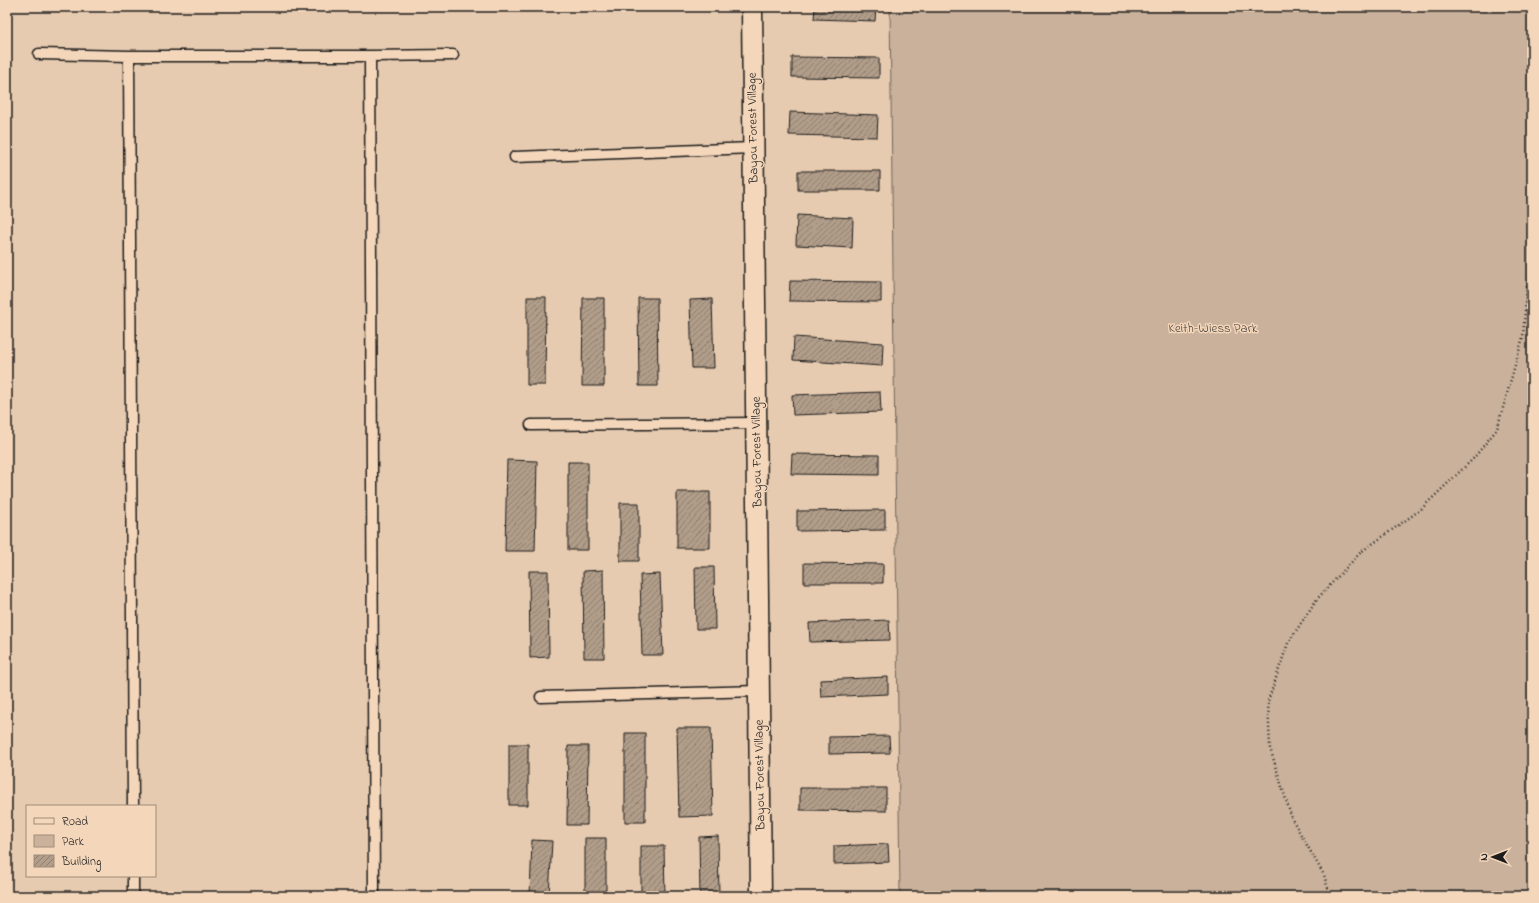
<svg xmlns="http://www.w3.org/2000/svg" width="1539" height="903" viewBox="0 0 1539 903" font-family="'Indie Flower',sans-serif">
  <defs>
    <pattern id="building-hatch" width="6" height="6" patternUnits="userSpaceOnUse"><rect width="6" height="6" fill="#b19d89"/><path d="M-1 1l2-2M0 6l6-6M5 7l2-2" fill="none" stroke="#8f7f6f"/></pattern>
  </defs>
  <rect width="100%" height="100%" fill="#e7cbb0"/>
  <filter id="ink" filterUnits="userSpaceOnUse"><feTurbulence type="fractalNoise" baseFrequency=".025" numOctaves="2"/><feDisplacementMap in="SourceGraphic" scale="8" xChannelSelector="R" yChannelSelector="G"/><feConvolveMatrix kernelMatrix="1 2 1 2 8 2 1 2 1" color-interpolation-filters="sRGB"/></filter>
  <g filter="url(#ink)">
    <!-- park -->
    <path fill="#c9b19b" stroke="#72665c" d="M890,7H1532V896H900Z"/>
    <!-- building -->
    <path fill="url(#building-hatch)" stroke="#1c1c1c" d="M815,7H876L875,21L814,19Z
      M792,57L879,58V78L792,77Z
      M790,112L878,115L877,137L789,135Z
      M798,171H880V190H798Z
      M797,215L853,218L852,248L796,245Z
      M790,281L881,282V302L789,301Z
      M527,297H546L545,385H527Z
      M583,298H604V386H582Z
      M638,298H657L658,386H639Z
      M712,299L714,368H692L690,300Z
      M794,337L883,343L882,366L793,360Z
      M880,392L881,412L793,415L792,395Z
      M792,454L879,455V475L791,474Z
      M507,460L537,461L535,551H505Z
      M568,462H588V550H568Z
      M677,492H710V548H677Z
      M620,503H639V561H620Z
      M885,510V530L797,531V511Z
      M804,563L883,564V583H804Z
      M695,567H714L715,629H696Z
      M603,570L604,658H584L583,571Z
      M529,571H548L549,657L530,658Z
      M660,574L663,655H642L640,575Z
      M889,620L890,640L810,642L809,623Z
      M888,677V694L821,697L820,680Z
      M677,728H711L713,816L679,817Z
      M625,733H645V822H625Z
      M889,736L890,753L829,754V737Z
      M509,744H528V805H509Z
      M568,746H588L587,825H567Z
      M800,788H886V811L800,810Z
      M718,836L719,896H700L699,837Z
      M585,838H606V896H585Z
      M532,840L552,841L549,896H530Z
      M888,844L889,862L834,864V846Z
      M641,846H664L665,896H641Z"/>
    <g fill="none" stroke-linecap="round" stroke-linejoin="round">
      <!-- service casing -->
      <g stroke="#1c1c1c" stroke-width="13">
        <path id="service" d="M39,54L129,56
          M370,56L453,55
          M515,157L753,148
          M531,425L756,423
          M541,697L759,691
          M133,806L129,56H370L374,896
          M133,876V896"/>
      </g>
      <!-- minor casing -->
      <g stroke="#1c1c1c" stroke-width="23">
        <path id="minor" d="M752,7L761,896"/>
      </g>
      <!-- path -->
      <path stroke="#1c1c1c" stroke-width="2.5" stroke-dasharray="1 3" stroke-linecap="butt" d="M1330,896L1324,875L1292,819L1270,748L1268,701L1288,643L1317,599L1361,552L1420,510L1473,459L1497,429L1523,337L1527,285L1532,273"/>
      <!-- service -->
      <use href="#service" stroke="#f4d6ba" stroke-width="10"/>
      <!-- minor -->
      <use href="#minor" stroke="#f4d6ba" stroke-width="20"/>
    </g>
  </g>
  <g text-anchor="middle" dominant-baseline="central" stroke-width="3" stroke-linejoin="round" paint-order="stroke">
    <!-- street labels -->
    <g font-size="13" fill="#1c1c1c" stroke="#f4d6ba">
      <text transform="translate(753 128) rotate(-91)">Bayou Forest Village</text>
      <text transform="translate(757 452) rotate(-91)">Bayou Forest Village</text>
      <text transform="translate(760 775) rotate(-91)">Bayou Forest Village</text>
    </g>
    <!-- park labels -->
    <g font-size="13" fill="#47413c" stroke="#f4d6ba">
      <text x="1213" y="328">Keith-Wiess Park</text>
    </g>
  </g>
  <!-- margin -->
  <rect width="1539" height="903" fill="none" stroke="#f4d6ba" stroke-width="24"/>
  <rect x="12" y="12" width="1515" height="879" fill="none" stroke="#1c1c1c" stroke-width="1.5" filter="url(#ink)"/>
  <!-- legend -->
  <rect x="26" y="805" width="130" height="72" fill="#f4d6ba" stroke="#9e8c7b"/>
  <rect x="34" y="818" width="20" height="6" fill="#f4d6ba" stroke="#9e8c7b"/>
  <text x="62" y="825" font-size="12" fill="#1c1c1c">Road</text>
  <rect x="34" y="835" width="20" height="12" fill="#c9b19b" stroke="#9e8c7b"/>
  <text x="62" y="845" font-size="12" fill="#1c1c1c">Park</text>
  <rect x="34" y="855" width="20" height="12" fill="url(#building-hatch)" stroke="#9e8c7b"/>
  <text x="62" y="865" font-size="12" fill="#1c1c1c">Building</text>
  <!-- north arrow -->
  <g transform="translate(1493 857) rotate(270)" stroke="#f4d6ba" stroke-width="3" paint-order="stroke">
  <path d="M0-3L7 15L0 10L-7 15Z" fill="#1c1c1c"/>
  <text y="-6" font-size="11" font-weight="bold" text-anchor="middle" fill="#1c1c1c">N</text>
  </g>
</svg>
